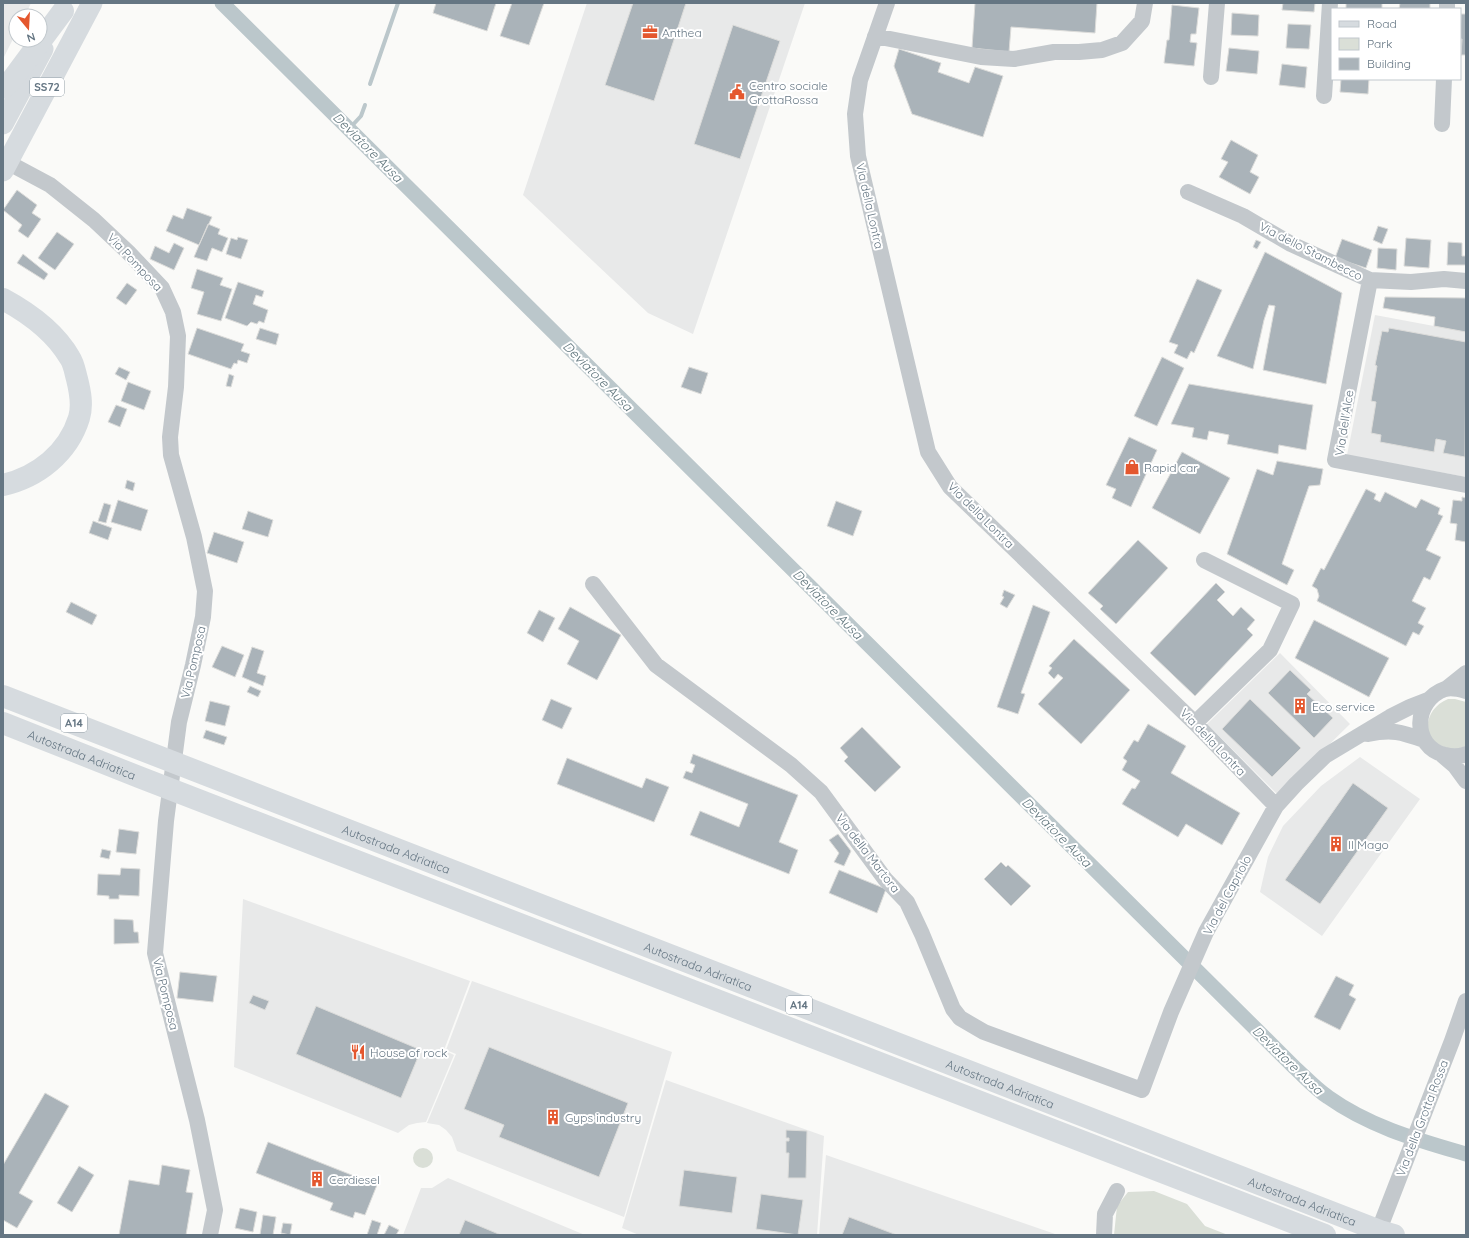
<svg xmlns="http://www.w3.org/2000/svg" width="1469" height="1238" viewBox="0 0 1469 1238" font-family="Quicksand,sans-serif">
  <rect width="100%" height="100%" fill="#fafaf8"/>
  <!-- built -->
  <path fill="#e8e9e9" d="M3,3H31L25,16H16V33L3,59Z
    M587,3H805L693,334L648,313L523,195Z
    M1375,315L1466,332V477L1347,455Z
    M1280,653L1350,724L1278,795L1207,724Z
    M1360,757L1420,799L1322,936L1260,892L1268,857L1283,826L1321,786Z
    M243,899L470,981L444,1050L454,1055L426,1122L417,1123L409,1125L398,1133L234,1067Z
    M472,981L672,1052L624,1217L457,1151L452,1137L446,1130L439,1125L427,1123L456,1054L446,1050Z
    M666,1080L824,1136L817,1235H639L622,1228Z
    M826,1155L1058,1235H819Z
    M448,1178L585,1235H403L421,1188H432Z"/>
  <!-- green -->
  <path fill="#dadfd7" d="M1448,699H1455L1466,702V746C1462,747 1458,749 1453,749C1450,749 1447,748 1444,747C1419,738 1425,708 1448,699Z
    M413 1158a10 10 0 1 1 20 0a10 10 0 1 1-20 0Z
    M1154,1191L1187,1204L1205,1226L1228,1235H1114L1117,1206L1128,1192Z"/>
  <g fill="none" stroke-linecap="round" stroke-linejoin="round">
    <!-- stream -->
    <path stroke="#bbc7cb" stroke-width="4" d="M370,84L398,3
      M349,129L361,116L365,105"/>
    <!-- canal -->
    <path stroke="#bbc7cb" stroke-width="15" d="M222,3L1294,1067C1305,1077 1316,1089 1328,1097C1370,1127 1418,1140 1466,1154"/>
  </g>
  <!-- building -->
  <path fill="#aab3b9" stroke="#dcdcda" d="M436,3H496L487,31L433,13Z
    M512,3H544L529,45L500,36Z
    M633,3H686L654,101L605,85Z
    M975,3H1097L1095,33L1011,27L1009,52L972,48Z
    M1283,3H1315L1314,12L1282,10Z
    M1346,3H1382V9H1346Z
    M1400,3H1430V9H1399Z
    M1172,5L1199,8L1196,34H1191L1190,42L1197,43L1194,66L1164,63L1167,40H1169Z
    M1232,13L1259,15L1258,36L1231,35Z
    M1461,14H1466V55H1461L1462,39H1460Z
    M1288,24L1311,25L1309,49L1286,48Z
    M733,25L780,41L740,159L694,144Z
    M1229,48L1259,51L1257,74L1226,71Z
    M899,49L941,63L938,72L969,83L975,67L1003,76L983,137L912,114L894,66Z
    M1282,64L1307,67L1305,88L1279,85Z
    M1341,79H1369L1368,94L1340,92Z
    M1231,140L1258,155L1250,172L1259,177L1250,194L1219,177L1228,162L1221,159Z
    M17,190L37,205L32,213L41,219L28,238L18,231L22,225L3,210Z
    M187,208L212,217L199,245L166,231L173,215L183,219Z
    M208,224L220,229L218,234L228,238L222,252L212,248L207,261L194,257Z
    M1378,226L1388,229L1382,244L1373,240Z
    M57,232L74,244L55,270L38,258Z
    M238,237L248,240L241,259L226,254L231,238L237,240Z
    M1406,238L1431,240L1429,268L1404,266Z
    M1342,239L1372,250L1366,268L1335,258Z
    M1256,240L1261,242L1257,249L1253,247Z
    M1448,242L1462,243V256H1466V265H1447Z
    M174,243L184,248L174,270L150,259L155,246L169,253Z
    M1378,248L1397,249L1396,270L1377,268Z
    M1265,252L1342,293L1326,384L1263,370L1275,306L1269,305L1264,320L1253,369L1217,356Z
    M23,254L48,274L44,280L17,263Z
    M197,269L223,278L220,285L232,289L221,321L197,314L204,292L191,288Z
    M1197,279L1222,290L1194,353L1191,351L1187,359L1174,353L1178,345L1169,342Z
    M238,282L264,291L262,297L256,295L253,304L268,310L264,323L259,321L257,324L251,322L247,326L225,318Z
    M127,283L137,290L126,305L116,298Z
    M1385,297L1466,298V332L1434,326L1435,317L1383,308Z
    M197,328L244,344L241,351L250,354L247,363L238,360L237,364L234,363L231,369L188,354Z
    M260,328L279,334L276,345L256,339Z
    M1389,328L1466,342L1465,457L1443,453L1446,441L1436,439L1434,452L1380,442L1381,435L1371,433L1376,402L1371,401L1377,366L1375,365L1382,331L1388,332Z
    M1162,357L1184,368L1157,426L1134,416Z
    M119,367L130,372L126,380L115,374Z
    M689,367L708,373L701,394L681,387Z
    M229,374L234,376L231,387L226,386Z
    M128,382L151,391L144,410L121,401Z
    M1189,384L1313,405L1306,450L1279,445L1278,454L1227,444L1229,435L1209,431L1207,440L1192,437L1194,428L1171,424Z
    M116,405L127,409L120,427L108,422Z
    M1129,437L1157,450L1131,507L1112,498L1116,489L1106,485Z
    M1182,452L1230,478L1200,534L1152,508Z
    M1277,461L1323,469L1320,485L1309,486L1282,564L1294,570L1287,585L1227,554L1257,469L1273,475Z
    M127,480L135,483L133,491L125,488Z
    M1366,489L1376,494L1374,499L1380,502L1385,492L1416,508L1421,499L1440,508L1438,514L1443,516L1426,550L1441,557L1430,580L1424,577L1412,601L1426,608L1418,623L1424,626L1419,635L1413,632L1406,646L1317,601L1319,596L1317,589L1312,586L1321,568L1324,570Z
    M1462,497L1466,498V542L1455,540L1457,524L1450,523L1453,500L1462,501Z
    M118,500L148,510L141,531L111,522Z
    M836,501L862,511L853,536L827,526Z
    M104,503L111,505L106,523L98,521Z
    M248,511L273,520L268,537L242,529Z
    M93,521L112,528L108,540L89,533Z
    M214,532L244,542L237,563L207,553Z
    M1138,540L1168,568L1116,624L1100,609L1103,606L1088,593Z
    M1216,583L1225,592L1217,600L1233,616L1241,607L1255,620L1247,629L1253,635L1195,696L1150,653Z
    M1004,590L1015,595L1007,608L1000,604L1004,597L1002,596Z
    M71,602L97,615L92,625L66,612Z
    M1033,605L1050,612L1021,693L1025,694L1018,714L997,707Z
    M570,607L621,635L597,680L567,664L579,641L558,629Z
    M539,610L555,618L543,642L527,633Z
    M1314,620L1389,658L1369,697L1295,658Z
    M1074,639L1130,690L1081,744L1038,704L1063,678L1058,674L1054,679L1048,673L1052,668L1049,666Z
    M222,646L244,655L235,677L212,667Z
    M252,647L264,651L257,673L266,676L263,686L242,677Z
    M1290,670L1311,690L1307,694L1333,718L1314,738L1268,693Z
    M250,686L261,691L258,697L247,692Z
    M551,699L572,708L562,729L542,720Z
    M1250,699L1301,748L1272,777L1222,729Z
    M210,701L230,706L225,726L205,721Z
    M1148,724L1186,746L1171,773L1240,813L1222,845L1186,824L1178,837L1122,804L1132,788L1135,789L1140,781L1122,770L1127,761L1123,758L1134,740L1138,742Z
    M862,727L901,767L875,792L844,761L848,757L840,748Z
    M206,730L227,737L224,745L203,738Z
    M693,754L798,795L779,842L798,850L789,874L690,835L700,811L739,827L748,804L683,778L686,771L692,773L695,765L690,763Z
    M567,758L642,788L646,778L669,787L654,822L557,784Z
    M1353,783L1388,808L1320,904L1285,880Z
    M119,829L139,832L136,854L116,852Z
    M838,834L851,851L844,866L834,862L839,853L829,840Z
    M102,849L111,851L109,859L100,857Z
    M1001,862L1006,867L1008,865L1031,886L1011,906L984,879Z
    M121,868L140,869L139,896L119,895V899H109V896L97,895L98,874L120,875Z
    M839,870L886,889L877,913L829,893Z
    M114,919L133,920L134,932H138L139,943L114,944Z
    M180,972L217,976L213,1002L177,998Z
    M1336,976L1354,985L1349,995L1356,999L1340,1030L1314,1017Z
    M253,995L269,1001L265,1010L249,1003Z
    M316,1006L421,1050L401,1098L296,1054Z
    M489,1047L628,1103L599,1177L499,1137L504,1125L464,1109Z
    M45,1093L69,1106L19,1193L33,1201L17,1228L3,1220V1165Z
    M786,1130L807,1131L806,1178H788L789,1153H786V1141H789V1138H786Z
    M268,1142L377,1185L365,1215L355,1212L353,1218L330,1210L333,1203L256,1173Z
    M162,1165L190,1170L186,1192L193,1193L186,1235H119L129,1180L159,1185Z
    M79,1166L94,1175L72,1212L57,1203Z
    M684,1170L737,1177L732,1213L679,1206Z
    M761,1194L803,1200L798,1235L756,1229Z
    M240,1208L257,1212L253,1232L235,1228Z
    M263,1215L276,1217L273,1235H260Z
    M849,1217L897,1235H842Z
    M372,1220L381,1223L377,1235H367Z
    M465,1220L501,1235H459Z
    M283,1223L292,1224L290,1235L281,1233Z
    M389,1225L399,1230L396,1235H384Z"/>
  <g fill="none" stroke-linecap="round" stroke-linejoin="round">
    <!-- minor -->
    <path stroke="#c3c8cc" stroke-width="16" d="M887,3L860,80L855,114L858,156L928,452L950,487L1195,723L1276,806
      M1447,9V3
      M875,36L981,57L1014,59L1054,52H1079L1102,50L1122,43L1142,21L1145,3
      M1211,77L1217,3
      M1324,96L1330,3
      M1442,124L1444,79
      M7,162L50,185L94,220L128,252L162,288L173,312L178,336L176,387L170,437L171,455L194,537L205,591L203,617L193,665L179,722L166,821L155,953L197,1120L215,1210L210,1235
      M1188,192L1243,216L1291,244L1370,280L1411,282L1444,279L1466,281
      M1370,280L1335,460L1466,485
      M593,584L656,665L791,765L821,792L885,879L907,902L922,934L953,1009L960,1018L984,1032L1142,1090L1171,1012L1206,932L1276,806L1296,784L1325,756L1390,717L1410,707L1428,700
      M1446,689L1466,673
      M1466,691C1459,689 1452,687 1445,689C1413,700 1411,747 1445,755C1452,757 1459,757 1466,754
      M1195,723L1270,650L1292,604L1204,560
      M1368,734C1392,729 1401,732 1424,740
      M1441,754L1455,766L1466,781
      M1104,1235L1105,1214L1117,1191
      M1377,1235L1452,1041L1466,1001"/>
    <!-- major -->
    <path stroke="#d6dbdf" stroke-width="21" d="M3,124L43,49
      M3,171L92,3"/>
    <!-- highway -->
    <g stroke="#d6dbdf" stroke-width="22">
      <path d="M3,88L11,81L63,11"/>
      <path d="M3,299C29,313 55,332 70,358C74,364 75,372 77,379C80,391 83,405 79,418C68,453 38,477 3,485"/>
      <path id="s1" d="M3,696L1380,1231L1394,1235"/>
      <path id="s2" d="M3,723L139,777L1325,1235"/>
    </g>
  </g>
  <!-- icons -->
  <defs>
    <g id="office-bare" transform="scale(1.2)"><path d="M-6-3h4V-5.5h4V-3h4V5H-6ZM-1-4.5V-3h2v-1.5ZM-6 0V1H6V0Z" fill="#e4572e" stroke="#fff" stroke-width="2.5" paint-order="stroke"/></g>
    <g id="civic-bare" transform="scale(1.2)"><path d="M-.6-6.5H3V-4.5H.6V-3L4-1V1h2V6H-6V1h2V-1L-.6-3ZM-1.2 2.5V6h2.4V2.5Z" fill="#e4572e" stroke="#fff" stroke-width="2.5" paint-order="stroke"/></g>
    <g id="shop-bare" transform="scale(1.2)"><path d="M-5-2.5h2.3a2.7 3.5 0 0 1 5.4 0H5L5.5 6h-11ZM-1.5-2.5h3a1.5 2.3 0 0 0-3 0Z" fill="#e4572e" stroke="#fff" stroke-width="2.5" paint-order="stroke"/></g>
    <g id="building-bare" transform="scale(1.2)"><path d="M-4-6H4V6H1V3H-1V6H-4ZM-2.5-4.3h1.7v1.8h-1.7ZM.8-4.3h1.7v1.8H.8ZM-2.5-1h1.7V.8h-1.7ZM.8-1h1.7V.8H.8Z" fill="#e4572e" stroke="#fff" stroke-width="2.5" paint-order="stroke"/></g>
    <g id="restaurant-bare" transform="scale(1.2)"><path d="M-5-6h1v4h1v-4h1v4h1v-4h1v5L-1.5 .5V6h-2V.5L-5-1ZM5-6V6H3V1.5H1.5Q1.5-4 5-6Z" fill="#e4572e" stroke="#fff" stroke-width="2.5" paint-order="stroke"/></g>
  </defs>
  <g fill-rule="evenodd">
    <use href="#office-bare" x="650" y="32"/>
    <use href="#civic-bare" x="737" y="92"/>
    <use href="#shop-bare" x="1132" y="467"/>
    <use href="#building-bare" x="1300" y="706"/>
    <use href="#building-bare" x="1336" y="844"/>
    <use href="#restaurant-bare" x="358" y="1052"/>
    <use href="#building-bare" x="553" y="1117"/>
    <use href="#building-bare" x="317" y="1179"/>
  </g>
  <g text-anchor="middle" dominant-baseline="central" stroke-width="4" stroke-linejoin="round" paint-order="stroke">
    <!-- shield labels -->
    <g fill="#fff" stroke="#939fa8" stroke-width="1">
      <rect x="30" y="78" width="34" height="18" rx="3"/>
      <rect x="61" y="714" width="26" height="18" rx="3"/>
      <rect x="786" y="996" width="26" height="18" rx="3"/>
    </g>
    <g font-size="11" font-weight="bold" fill="#657683">
      <text x="47" y="87">SS72</text>
      <text x="74" y="723">A14</text>
      <text x="799" y="1005">A14</text>
    </g>
    <!-- poi labels -->
    <g font-size="12" fill="#657683" stroke="#fff" text-anchor="start">
      <text x="662" y="32">Anthea</text>
      <text x="749" y="85">Centro sociale<tspan x="749" dy="14">GrottaRossa</tspan></text>
      <text x="1144" y="467">Rapid car</text>
      <text x="1312" y="706">Eco service</text>
      <text x="1348" y="844">Il Mago</text>
      <text x="370" y="1052">House of rock</text>
      <text x="565" y="1117">Gyps industry</text>
      <text x="329" y="1179">Cerdiesel</text>
    </g>
    <!-- street labels -->
    <g font-size="12" fill="#657683" stroke="#fff">
      <text transform="translate(870 206) rotate(77)">Via della Lontra</text>
      <text transform="translate(1311 251) rotate(27)">Via dello Stambecco</text>
      <text transform="translate(135 262) rotate(47)">Via Pomposa</text>
      <text transform="translate(1344 423) rotate(-81)">Via dell'Alce</text>
      <text transform="translate(981 515) rotate(45)">Via della Lontra</text>
      <text transform="translate(193 662) rotate(-77)">Via Pomposa</text>
      <text transform="translate(1213 742) rotate(46)">Via della Lontra</text>
      <text stroke="none"><textPath href="#s2" startOffset="85">Autostrada Adriatica</textPath></text>
      <text stroke="none"><textPath href="#s1" startOffset="422">Autostrada Adriatica</textPath></text>
      <text transform="translate(868 853) rotate(52)">Via della Martora</text>
      <text transform="translate(1227 895) rotate(-62)">Via del Capriolo</text>
      <text stroke="none"><textPath href="#s1" startOffset="746">Autostrada Adriatica</textPath></text>
      <text transform="translate(166 994) rotate(76)">Via Pomposa</text>
      <text stroke="none"><textPath href="#s1" startOffset="1070">Autostrada Adriatica</textPath></text>
      <text transform="translate(1422 1118) rotate(-69)">Via della Grotta Rossa</text>
      <text stroke="none"><textPath href="#s1" startOffset="1394">Autostrada Adriatica</textPath></text>
    </g>
    <!-- water labels -->
    <g font-size="13" font-style="italic" fill="#60757c" stroke="#fff">
      <text transform="translate(368 147) rotate(45)">Deviatore Ausa</text>
      <text transform="translate(598 376) rotate(45)">Deviatore Ausa</text>
      <text transform="translate(828 604) rotate(45)">Deviatore Ausa</text>
      <text transform="translate(1057 832) rotate(45)">Deviatore Ausa</text>
      <text transform="translate(1288 1060) rotate(44)">Deviatore Ausa</text>
    </g>
  </g>
  <!-- border -->
  <rect width="1469" height="1238" fill="none" stroke="#657683" stroke-width="8"/>
  <!-- legend -->
  <rect x="1331" y="8" width="130" height="72" fill="#ffffff" stroke="#c1c8cd"/>
  <rect x="1339" y="21" width="20" height="6" fill="#d6dbdf" stroke="#c1c8cd"/>
  <text x="1367" y="28" font-size="12" fill="#657683">Road</text>
  <rect x="1339" y="38" width="20" height="12" fill="#dadfd7" stroke="#c1c8cd"/>
  <text x="1367" y="48" font-size="12" fill="#657683">Park</text>
  <rect x="1339" y="58" width="20" height="12" fill="#aab3b9" stroke="#c1c8cd"/>
  <text x="1367" y="68" font-size="12" fill="#657683">Building</text>
  <!-- north arrow -->
  <g transform="translate(28 28) rotate(162)"><circle r="19" fill="#ffffff" stroke="#c1c8cd"/>
  <path d="M0-3L7 15L0 10L-7 15Z" fill="#e4572e"/>
  <text y="-6" font-size="11" font-weight="bold" text-anchor="middle" fill="#657683">N</text>
  </g>
</svg>
